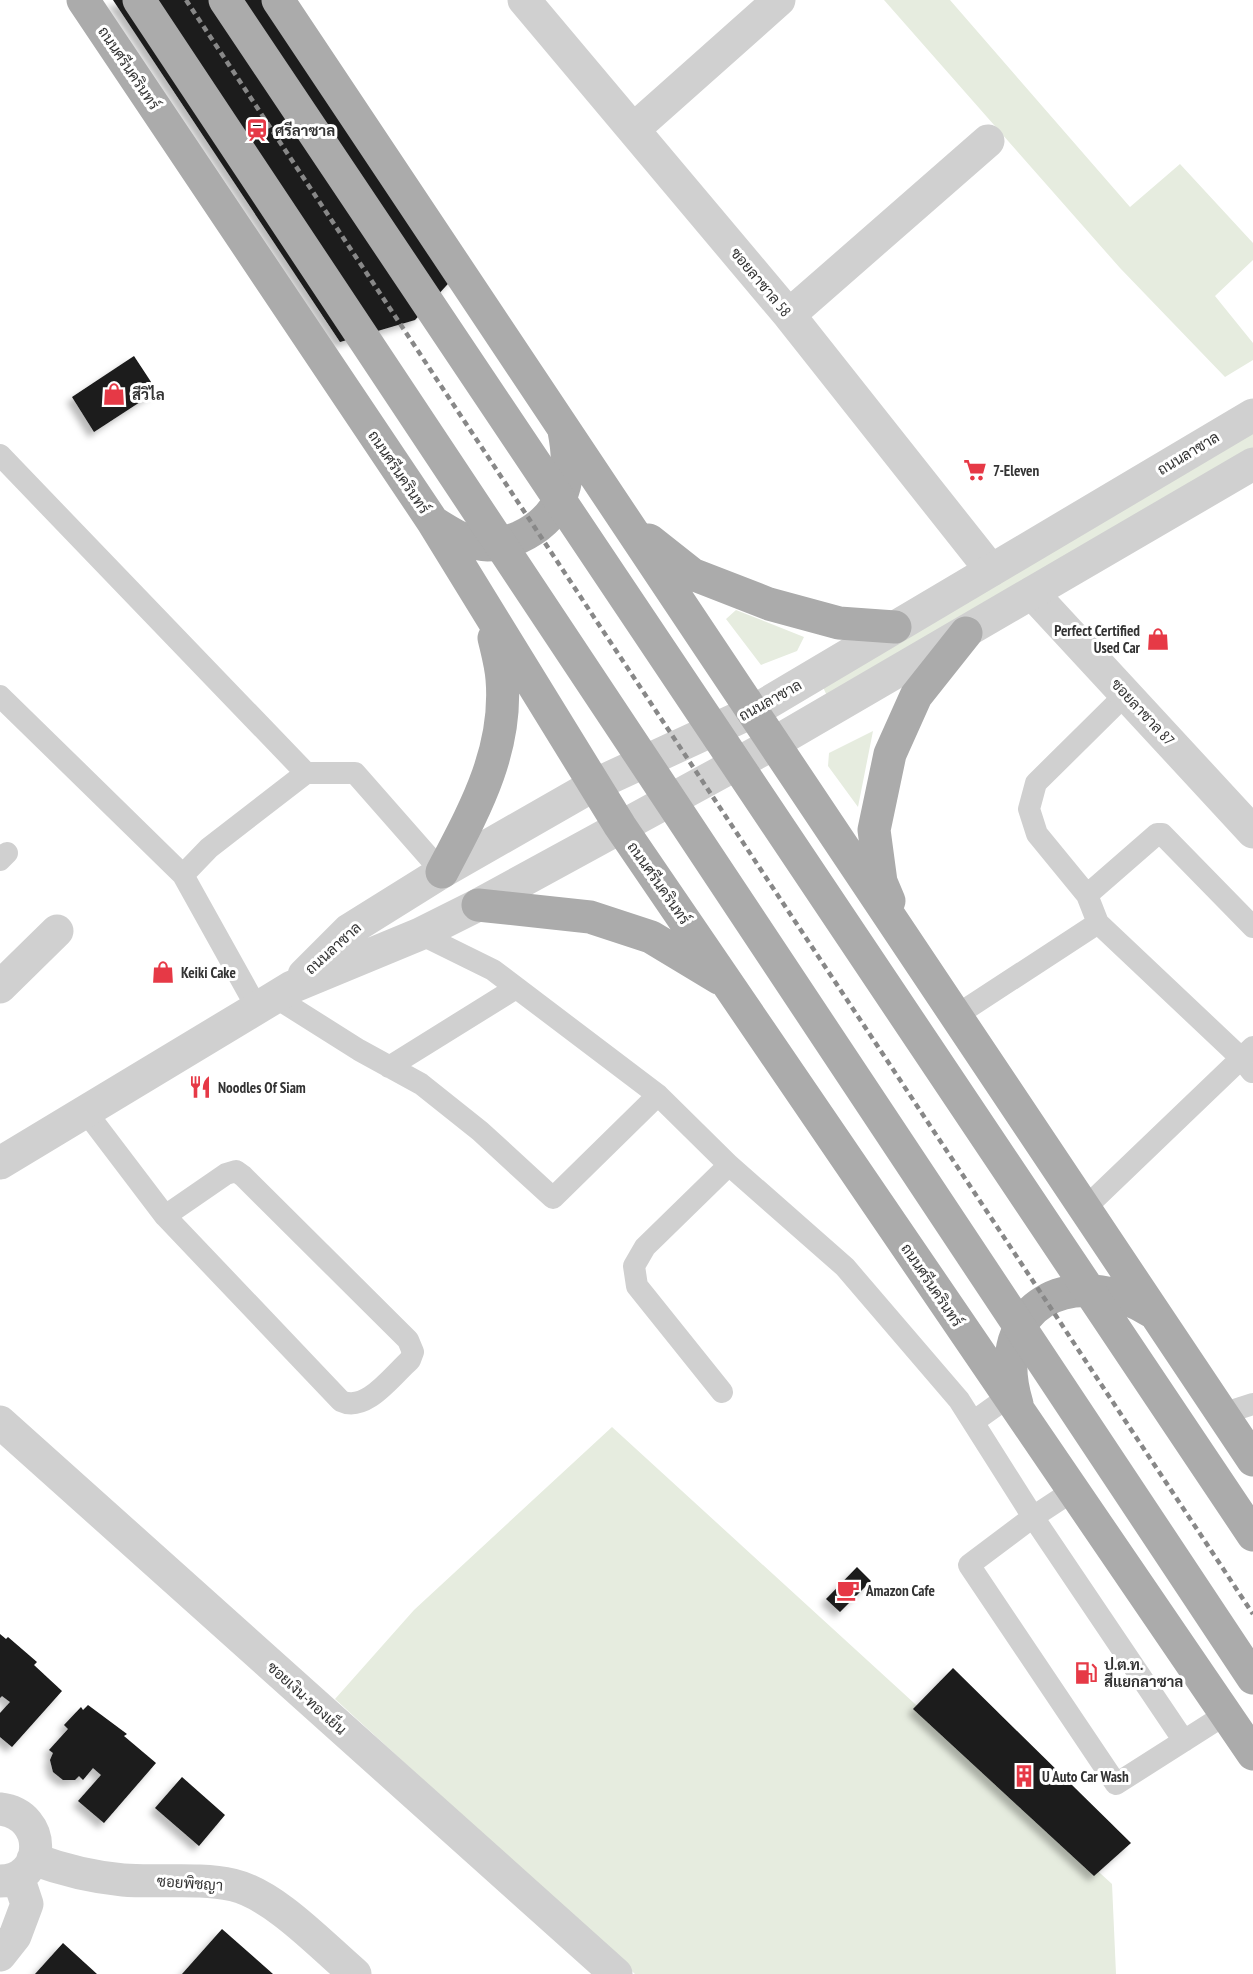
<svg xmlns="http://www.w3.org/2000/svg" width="1253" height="1974" viewBox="0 0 1253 1974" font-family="'PT Sans Narrow',Sarabun,sans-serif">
  <defs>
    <filter id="shadow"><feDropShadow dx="-5.5" dy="5.5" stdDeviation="3" flood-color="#0004"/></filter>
  </defs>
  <rect width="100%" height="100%" fill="#fff"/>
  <!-- green -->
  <path fill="#e6ecdf" d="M884,0H950L1130,207L1180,164L1253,243V260L1215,296L1253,343V360L1225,377L1120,268Z
    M1253,426V448L827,696L823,687Z
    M736,610L804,637L797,651L761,665L726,619Z
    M873,731L858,807L828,766L829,753Z
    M612,1427L1112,1884L1116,1974H635L335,1699L414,1610Z"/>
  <!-- building -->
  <path fill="#1a1a1a" filter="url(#shadow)" d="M113,0H291L466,264L415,320L340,342Z
    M134,356L157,391L94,432L72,397Z
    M857,1567L871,1581L840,1612L826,1599Z
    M0,1634L6,1639L8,1637L37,1662L34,1665L62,1691L12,1747L0,1737V1713L10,1702L2,1696L0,1698Z
    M953,1668L1131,1843L1094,1876L913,1709Z
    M88,1705L127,1734L124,1736L156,1763L104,1823L78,1801L101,1775L93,1768L83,1780L79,1776L75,1780H63L53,1772L50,1760L53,1753L49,1750L68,1729L64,1725L81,1707L83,1710Z
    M182,1777L225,1815L199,1846L155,1808Z
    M222,1929L273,1974H182Z
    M63,1943L97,1974H35Z"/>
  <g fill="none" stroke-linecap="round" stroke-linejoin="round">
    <!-- service -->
    <path stroke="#d0d0d0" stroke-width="22" d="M0,455L306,773H355L442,872
      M1126,694L1036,783L1029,809L1037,834L1087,895L1098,923L1241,1058L1252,1072
      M0,696L183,875L257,1008
      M0,860L7,853
      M183,875L209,848L306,773
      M1087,895L1157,834H1162L1253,927
      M420,934L493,970L658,1095L729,1165L845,1267L959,1400L1033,1517L1184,1741
      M275,997L359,1050L421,1084L480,1131L553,1198L658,1095
      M954,1017L1098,923
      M389,1067L516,988
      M86,1112L165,1216L341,1401C366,1413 392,1376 410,1360L413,1352L408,1340L243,1176L236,1171L226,1174L165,1216
      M1084,1209L1253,1047
      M722,1392L637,1286L634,1266L645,1247L729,1165
      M1222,1414L1253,1404
      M973,1422L1008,1397
      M1074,1490L1033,1517L969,1565L1116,1784L1226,1714"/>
    <!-- minor -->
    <path stroke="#d0d0d0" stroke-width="33" d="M524,0L789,315L991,570
      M634,129L779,0
      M789,315L988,141
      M1032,593L1253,832
      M0,987L57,931
      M0,1422L616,1974
      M0,1809C49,1815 46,1881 0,1881
      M33,1859C63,1870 91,1877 123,1880C159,1883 197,1877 233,1885C275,1895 322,1946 355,1974
      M0,1955L15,1936L27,1904L18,1877"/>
    <!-- tertiary -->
    <path stroke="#d0d0d0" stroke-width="33" d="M304,975L349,930L442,872L594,785L754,711L1253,415
      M0,1163L292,987L420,934L478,905L762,750L1253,464"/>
    <!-- primary -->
    <path stroke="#ababab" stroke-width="33" d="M83,0L433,522L620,826L1253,1754
      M278,0C602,487 928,974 1253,1460
      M433,522C448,531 462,541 479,544C492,547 508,542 520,537C565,516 573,476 564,431
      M649,540L692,574L769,604L839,623L895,627
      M442,872C474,811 508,751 502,679C501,665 497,651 494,638
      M889,901L881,882L874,830L890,754L916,696L966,633
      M478,905L590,917L651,937L719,978
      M1017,1404C987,1305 1073,1261 1152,1312"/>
    <!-- rail -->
    <path stroke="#888" stroke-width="4.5" stroke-dasharray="6 4.5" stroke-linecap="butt" d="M186,0L1253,1614"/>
    <!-- primary-bridge -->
    <path stroke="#ababab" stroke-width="33" d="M139,0L1253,1678
      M225,0L1253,1535"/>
  </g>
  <!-- icons -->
  <defs>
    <g id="station-bare" transform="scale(1.8)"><path d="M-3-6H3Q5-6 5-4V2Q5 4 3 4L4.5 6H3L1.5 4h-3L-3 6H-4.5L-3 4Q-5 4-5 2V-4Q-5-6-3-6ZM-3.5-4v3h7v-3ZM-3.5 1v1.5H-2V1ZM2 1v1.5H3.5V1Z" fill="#e63946" stroke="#fff" stroke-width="2.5" paint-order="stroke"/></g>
    <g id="shop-bare" transform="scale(1.8)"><path d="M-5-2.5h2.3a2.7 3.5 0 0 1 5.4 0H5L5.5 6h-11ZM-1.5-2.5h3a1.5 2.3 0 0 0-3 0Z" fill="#e63946" stroke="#fff" stroke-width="2.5" paint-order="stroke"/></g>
    <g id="supermarket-bare" transform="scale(1.8)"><path d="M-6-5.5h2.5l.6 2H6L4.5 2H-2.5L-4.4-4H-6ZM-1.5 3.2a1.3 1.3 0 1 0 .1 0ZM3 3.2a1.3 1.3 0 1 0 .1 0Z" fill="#e63946" stroke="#fff" stroke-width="2.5" paint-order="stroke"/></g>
    <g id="restaurant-bare" transform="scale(1.8)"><path d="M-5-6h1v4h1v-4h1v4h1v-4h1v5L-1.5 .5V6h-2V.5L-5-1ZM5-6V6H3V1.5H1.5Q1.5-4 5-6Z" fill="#e63946" stroke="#fff" stroke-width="2.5" paint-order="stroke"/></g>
    <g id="cafe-bare" transform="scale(1.8)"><path d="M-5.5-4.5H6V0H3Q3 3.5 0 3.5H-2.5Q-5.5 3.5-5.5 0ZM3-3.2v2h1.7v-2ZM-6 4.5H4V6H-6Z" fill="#e63946" stroke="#fff" stroke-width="2.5" paint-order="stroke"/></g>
    <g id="fuel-bare" transform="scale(1.8)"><path d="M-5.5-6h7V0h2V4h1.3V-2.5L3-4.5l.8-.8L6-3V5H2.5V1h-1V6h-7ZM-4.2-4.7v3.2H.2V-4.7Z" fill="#e63946" stroke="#fff" stroke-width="2.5" paint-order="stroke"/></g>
    <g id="building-bare" transform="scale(1.8)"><path d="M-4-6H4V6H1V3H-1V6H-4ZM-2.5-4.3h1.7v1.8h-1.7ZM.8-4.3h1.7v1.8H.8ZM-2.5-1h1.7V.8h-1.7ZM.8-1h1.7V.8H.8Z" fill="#e63946" stroke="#fff" stroke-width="2.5" paint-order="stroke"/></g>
  </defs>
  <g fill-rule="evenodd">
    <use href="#station-bare" x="257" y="130"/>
    <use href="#shop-bare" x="114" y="394"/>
    <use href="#supermarket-bare" x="975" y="470"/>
    <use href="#shop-bare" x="1158" y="639"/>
    <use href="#shop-bare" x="163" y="972"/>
    <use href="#restaurant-bare" x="200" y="1087"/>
    <use href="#cafe-bare" x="848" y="1590"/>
    <use href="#fuel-bare" x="1086" y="1673"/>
    <use href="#building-bare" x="1024" y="1776"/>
  </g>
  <g text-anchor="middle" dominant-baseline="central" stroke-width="6" stroke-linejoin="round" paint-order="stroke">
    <!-- street labels -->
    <g font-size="15" fill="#333" stroke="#fff">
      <text transform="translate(129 68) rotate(56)">ถนนศรีนครินทร์</text>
      <text transform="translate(761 282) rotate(50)">ซอยลาซาล 58</text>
      <text transform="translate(1188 453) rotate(-31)">ถนนลาซาล</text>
      <text transform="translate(399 472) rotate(56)">ถนนศรีนครินทร์</text>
      <text transform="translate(770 700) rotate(-29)">ถนนลาซาล</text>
      <text transform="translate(1143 712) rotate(47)">ซอยลาซาล 87</text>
      <text transform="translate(659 883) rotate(55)">ถนนศรีนครินทร์</text>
      <text transform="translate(333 948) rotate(-42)">ถนนลาซาล</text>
      <text transform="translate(932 1285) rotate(56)">ถนนศรีนครินทร์</text>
      <text transform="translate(307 1698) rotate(42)">ซอยเงิน-ทองเย็น</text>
      <text transform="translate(190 1883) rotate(4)">ซอยพิชญา</text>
    </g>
    <!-- poi labels -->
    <g font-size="15" font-weight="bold" fill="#333" stroke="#fff" text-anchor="start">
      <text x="275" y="130">ศรีลาซาล</text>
      <text x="132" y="394">สีวิไล</text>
      <text x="993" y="470">7-Eleven</text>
      <text x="1140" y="630" text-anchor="end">Perfect Certified<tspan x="1140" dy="17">Used Car</tspan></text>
      <text x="181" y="972">Keiki Cake</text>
      <text x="218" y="1087">Noodles Of Siam</text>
      <text x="866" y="1590">Amazon Cafe</text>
      <text x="1104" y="1664">ป.ต.ท.<tspan x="1104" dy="17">สีแยกลาซาล</tspan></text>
      <text x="1042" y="1776">U Auto Car Wash</text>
    </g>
  </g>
</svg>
